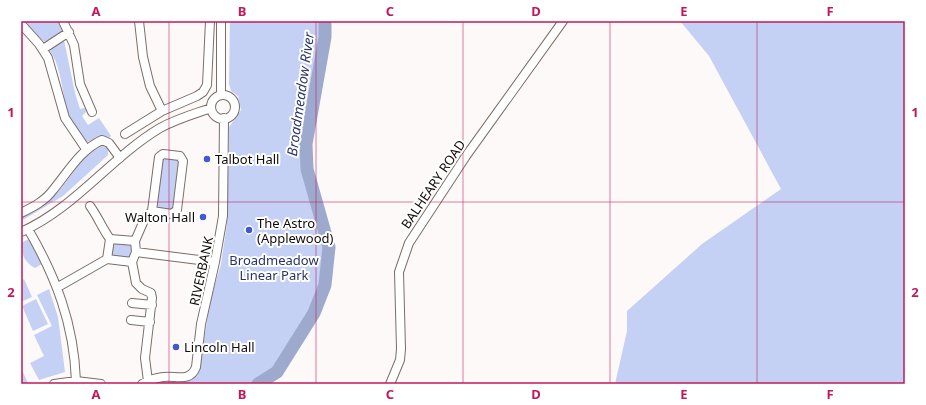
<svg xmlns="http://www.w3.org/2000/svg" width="926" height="405" viewBox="0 0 926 405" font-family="'Noto Sans',sans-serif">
  <rect width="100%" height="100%" fill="#fdf9f8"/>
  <!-- green -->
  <path fill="#c4d0f4" d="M24,21H60L65,31L45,42L32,32Z
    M230,21H325V37L306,144L307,169L329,247L325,285L314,313L277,372L258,384H149C154,382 161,379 167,379C182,379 187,384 199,372L210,301L221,264L227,224L229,127L241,110L238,96L231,91L229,84Z
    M680,21H905V384H615L627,331V311L702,244L781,189L709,56Z
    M64,40L75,93L80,109L85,108L86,112L82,116L88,125L99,118L111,136L109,138L97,137L88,142C58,122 68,76 50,51L52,48Z
    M100,145L105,146L108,149V155L63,196L21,221V217C31,212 41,208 50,200C69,183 78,159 100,145Z
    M163,158L180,159L175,207L172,210L160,209L156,207Z
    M29,239L42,264L35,268C25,263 21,254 21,243Z
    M114,243L132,244L134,246L130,258L112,255Z
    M24,279L32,297L21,302V281Z
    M49,289L58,317L65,372L39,380L30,363L44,356L34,335L52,326L37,295Z
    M36,299L48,324L33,331L22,306Z
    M21,368L28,383L21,384Z"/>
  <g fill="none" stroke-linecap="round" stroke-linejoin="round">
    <!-- river -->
    <path stroke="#9ea9ce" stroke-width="13" d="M258,384L277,372L314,313L325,285L329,247L307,169L306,144L325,37V21"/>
    <!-- street casing -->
    <g stroke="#7c6d67" stroke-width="10">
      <path id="street" d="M63,21L74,45L80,84L92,112
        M139,21L143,57L150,86L162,111
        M21,24L39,44L48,58L65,118L86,149
        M43,49L69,32
        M221,95V21
        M211 107a12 12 0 1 1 24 0a12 12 0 1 1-24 0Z
        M125,134L162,111L197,96L203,92L207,85L210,21
        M90,206C98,217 102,228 110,239
        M21,213C33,207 45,201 53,190C68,172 80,150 102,140L109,143L120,158
        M28,229C56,277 74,324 76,381
        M21,232C75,208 110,158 160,128C176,119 194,114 211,108
        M110,239L135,241L136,252L132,262L107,259Z
        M135,241L145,218L152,211L159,157L163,154L180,156L183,161L177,210L172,214L152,211
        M136,252L215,262
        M132,262L136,283L142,289L151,293L152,298L145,358L148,381
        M58,287L107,259
        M132,303L152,305
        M131,320L150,322
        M54,384L76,381L101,384
        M142,384C149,380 155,378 163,377C176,375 190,383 196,367L201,324L215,262L223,216L224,118
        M390,384L400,360L401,349L399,272L409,243L466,156L563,21"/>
    </g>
    <!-- street -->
    <use href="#street" stroke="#fff" stroke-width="8"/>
  </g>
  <!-- grid -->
  <path fill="none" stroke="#c2185b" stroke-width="1" stroke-opacity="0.55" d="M169,21V384M316,21V384M463,21V384M610,21V384M757,21V384M21,202H905"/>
  <!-- markers -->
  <g fill="#4358cc" stroke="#fff" stroke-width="1.5">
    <circle cx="207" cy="159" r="4"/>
    <circle cx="203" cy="217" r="4"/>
    <circle cx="249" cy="230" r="4"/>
    <circle cx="176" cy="347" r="4"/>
  </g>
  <g text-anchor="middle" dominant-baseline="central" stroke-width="4" stroke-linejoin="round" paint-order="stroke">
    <!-- poi labels -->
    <g font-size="13" fill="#100b09" stroke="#fff" text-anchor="start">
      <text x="215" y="159">Talbot Hall</text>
      <text x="195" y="217" text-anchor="end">Walton Hall</text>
      <text x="257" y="223">The Astro<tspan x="257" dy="15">(Applewood)</tspan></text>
      <text x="184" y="347">Lincoln Hall</text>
    </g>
    <!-- street labels -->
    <g font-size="13" fill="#100b09" stroke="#fff">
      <text transform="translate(433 184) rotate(-56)">BALHEARY ROAD</text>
      <text transform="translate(201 271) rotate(-78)">RIVERBANK</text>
    </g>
    <!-- park labels -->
    <g font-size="13" fill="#273362" stroke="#fff">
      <text x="274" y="260">Broadmeadow<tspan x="274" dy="15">Linear Park</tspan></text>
    </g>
    <!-- water labels -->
    <g font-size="14" font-style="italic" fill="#2c3867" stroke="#fff">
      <text transform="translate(300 94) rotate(-82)">Broadmeadow River</text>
    </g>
  </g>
  <!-- border -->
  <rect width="926" height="405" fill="none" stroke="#ffffff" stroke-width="44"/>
  <rect x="22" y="22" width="882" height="361" fill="none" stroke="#c2185b" stroke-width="1.5"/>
  <g font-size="13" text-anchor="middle" font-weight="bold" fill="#c2185b">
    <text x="96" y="16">A</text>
    <text x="242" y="16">B</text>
    <text x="390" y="16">C</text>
    <text x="536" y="16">D</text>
    <text x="684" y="16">E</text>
    <text x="830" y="16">F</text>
    <text x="11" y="117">1</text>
    <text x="915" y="117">1</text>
    <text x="11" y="297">2</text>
    <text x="915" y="297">2</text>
    <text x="96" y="399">A</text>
    <text x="242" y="399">B</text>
    <text x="390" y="399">C</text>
    <text x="536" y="399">D</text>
    <text x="684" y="399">E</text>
    <text x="830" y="399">F</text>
  </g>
</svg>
